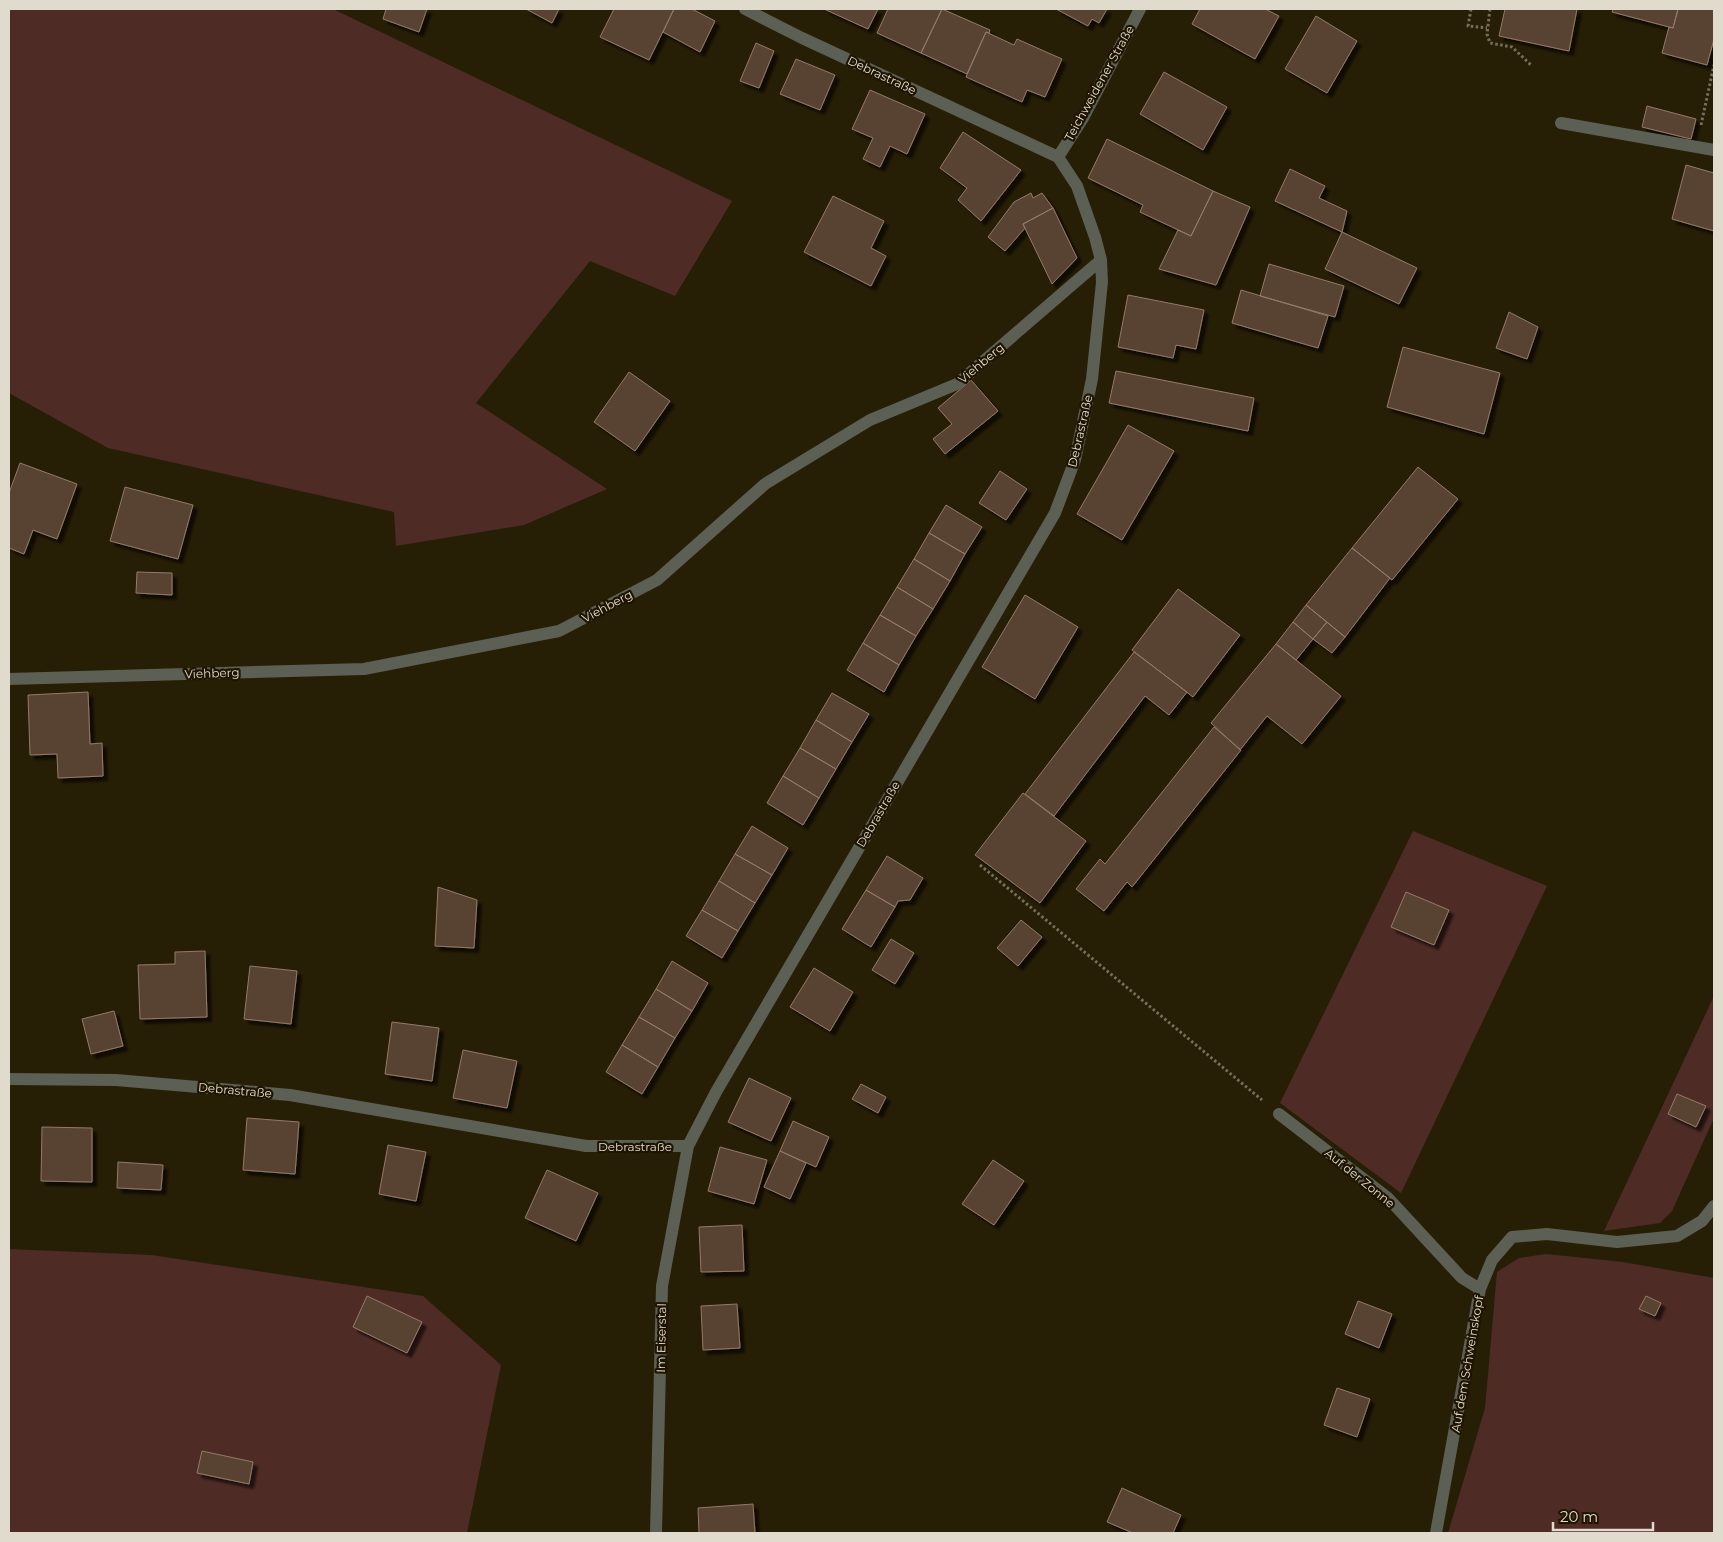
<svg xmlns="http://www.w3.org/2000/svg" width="1723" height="1542" viewBox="0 0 1723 1542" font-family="Montserrat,sans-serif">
  <defs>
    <filter id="shadow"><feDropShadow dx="4.5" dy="4.5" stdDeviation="1" flood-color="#0009"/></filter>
  </defs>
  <rect width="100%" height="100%" fill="#271e06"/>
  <!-- green -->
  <path fill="#4f2b26" d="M9,9H333L732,201L675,296L590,261L476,403L607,489L524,525L396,546L394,512L108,448L9,393Z
    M1413,831L1547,886L1401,1193L1280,1103Z
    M1714,996V1118L1672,1211L1660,1223L1604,1231Z
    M9,1249L151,1255L423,1296L501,1365L467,1533H9Z
    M1546,1254L1623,1262L1714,1278V1533H1448L1485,1408L1497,1272L1519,1258Z"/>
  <!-- building -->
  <path fill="#594333" stroke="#937a68" filter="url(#shadow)" d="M386,9H427L419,32L383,19Z
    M526,9H559L552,23Z
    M614,9H674L649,60L600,37Z
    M674,9H692L715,21L700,52L663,32Z
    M824,9H878L868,29Z
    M888,9H942L921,53L877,33Z
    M942,9L990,30L989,33L986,32L967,74L921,53Z
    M1056,9H1107L1099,23L1092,19L1088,26Z
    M1200,9H1265L1279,16L1255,59L1192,24Z
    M1505,9H1577L1569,51L1499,36Z
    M1613,9H1678L1673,28L1612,12Z
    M1678,9H1714V39L1707,65L1662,53L1669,27L1673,28Z
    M1316,16L1357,41L1327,93L1285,69Z
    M986,32L1014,45L1017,39L1062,59L1045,97L1027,90L1022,102L966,77Z
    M756,43L774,51L759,88L740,81Z
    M796,59L835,75L820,110L780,94Z
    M1164,72L1227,107L1203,150L1140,114Z
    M870,90L925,114L907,154L890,146L880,167L863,159L873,138L852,129Z
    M1647,106L1696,119L1691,139L1642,127Z
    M963,132L1021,170L981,221L958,200L967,188L940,168Z
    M1107,139L1213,191L1191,236L1140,212L1143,205L1088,178Z
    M1686,165L1714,173V231L1672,219Z
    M1290,169L1325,186L1319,198L1347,211L1342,232L1275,201Z
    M1213,191L1250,207L1216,285L1159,269L1178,230L1191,236Z
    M1031,193L1033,198L1042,193L1053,208L1023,224L1025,228L1005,251L988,237L1014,202Z
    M833,196L884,221L871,248L886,256L871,286L804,252Z
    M1053,208L1077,258L1052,284L1023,224Z
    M1342,232L1417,268L1399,304L1325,269Z
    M1269,264L1344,286L1335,317L1260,296Z
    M1241,290L1328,316L1318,348L1232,323Z
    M1128,295L1204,310L1196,349L1176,345L1173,358L1118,347Z
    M1509,312L1538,327L1527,359L1496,348Z
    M1403,347L1500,373L1484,434L1387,407Z
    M1116,371L1254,398L1248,431L1109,403Z
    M629,372L670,401L635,451L594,422Z
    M971,380L998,411L945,454L933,439L952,424L938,408Z
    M1128,425L1174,451L1122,540L1077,514Z
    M20,463L77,484L57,539L33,530L24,554L9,548V493Z
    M1418,467L1458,499L1392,580L1352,548Z
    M1000,471L1027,489L1006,520L979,503Z
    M125,487L193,505L178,559L110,541Z
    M946,505L982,527L965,554L929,533Z
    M929,533L965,554L950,581L914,559Z
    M1352,548L1390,578L1345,637L1306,605Z
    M914,559L950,581L933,609L897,587Z
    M137,572L172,573V595L136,593Z
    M897,587L933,609L916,636L880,615Z
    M1178,589L1240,635L1193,697L1132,650Z
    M1025,595L1078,627L1035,699L982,667Z
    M1306,605L1327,622L1313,639L1293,622Z
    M880,615L916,636L899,665L863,643Z
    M1293,622L1313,639L1296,660L1276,644Z
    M1327,622L1345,637L1332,653L1313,639Z
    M863,643L899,665L884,692L847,670Z
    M1276,644L1341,696L1302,744L1267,716L1240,750L1211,723Z
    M1134,652L1187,692L1169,715L1145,696L1054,816L1025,794Z
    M88,692L90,744L102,743L103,776L58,778L57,754L30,755L28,695Z
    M832,693L869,714L852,742L816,720Z
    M816,720L852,742L836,769L800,748Z
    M1214,727L1241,750L1132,887L1127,882L1104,911L1076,889L1100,859L1105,864Z
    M800,748L836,769L819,798L783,776Z
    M783,776L819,798L803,825L767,803Z
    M1023,793L1086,841L1040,903L975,855Z
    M752,826L788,848L772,875L735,854Z
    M735,854L772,875L755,903L719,881Z
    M887,856L923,878L910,900L898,901L895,907L866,890Z
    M719,881L755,903L738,931L702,910Z
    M438,887L477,900L474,948L435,946Z
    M866,890L895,907L871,947L842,929Z
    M1406,892L1449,910L1434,945L1391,927Z
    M702,910L738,931L722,958L686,936Z
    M1021,920L1042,937L1018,966L997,948Z
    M891,939L914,953L895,984L872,970Z
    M205,951L207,1017L140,1019L138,965L175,964V952Z
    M672,961L708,983L692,1011L656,989Z
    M250,966L297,971L291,1024L244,1019Z
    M814,968L853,992L830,1031L790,1007Z
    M656,989L692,1011L675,1038L639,1017Z
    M114,1011L123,1046L91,1054L82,1019Z
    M639,1017L675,1038L658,1067L622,1045Z
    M392,1022L439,1028L432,1081L385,1074Z
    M622,1045L658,1067L642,1094L606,1072Z
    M463,1050L517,1061L507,1108L453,1098Z
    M749,1078L791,1098L771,1141L728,1122Z
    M861,1084L886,1097L878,1113L852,1099Z
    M1677,1094L1706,1106L1696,1127L1668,1114Z
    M247,1118L299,1122L295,1174L243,1170Z
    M793,1121L829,1137L816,1167L780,1151Z
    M42,1127L92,1128V1182L41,1181Z
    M388,1145L426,1152L416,1201L379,1194Z
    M720,1147L767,1160L754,1204L708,1191Z
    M780,1151L806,1163L790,1199L764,1187Z
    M993,1160L1024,1181L994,1225L962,1204Z
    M118,1162L163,1165L161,1190L117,1188Z
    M547,1170L598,1193L576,1241L525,1218Z
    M742,1225L744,1271L701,1272L699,1227Z
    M367,1296L422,1322L407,1353L353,1327Z
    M1646,1296L1661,1303L1655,1316L1639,1309Z
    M1358,1301L1392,1314L1379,1348L1345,1334Z
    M737,1304L740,1348L703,1350L701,1306Z
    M1337,1388L1370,1399L1357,1437L1324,1425Z
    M202,1451L253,1462L249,1484L197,1473Z
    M1122,1488L1181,1515L1173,1533H1133L1107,1522Z
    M753,1504L755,1533H699L698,1508Z"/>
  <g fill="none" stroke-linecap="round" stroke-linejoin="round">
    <!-- path -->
    <path stroke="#776f5b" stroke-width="3" stroke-dasharray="2.5 2.5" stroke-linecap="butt" d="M1471,9L1468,26L1487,28
      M1490,9L1487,34L1490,43L1512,47L1532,66
      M1701,125L1714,65
      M980,865L1262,1100"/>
    <!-- service -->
    <path stroke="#5c5f53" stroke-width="12" d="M1279,1114L1388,1198L1462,1278L1480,1289
      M1436,1533L1480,1289L1492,1260L1512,1237L1547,1234L1617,1242L1677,1236L1702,1221L1714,1206"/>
    <!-- minor -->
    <path stroke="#5c5f53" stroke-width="12" d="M1561,123L1714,150
      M1058,157L1083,118L1140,9
      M9,679L364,669L559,631L657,580L765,484L870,420L957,384L1101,260
      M9,1079L116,1080L290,1095L586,1146H688
      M656,1533L662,1286L688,1146L716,1092L1055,513L1075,460L1092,379L1102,282L1101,260L1095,237L1077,186L1058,157L802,38L745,9"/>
  </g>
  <g text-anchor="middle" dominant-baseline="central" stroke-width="4.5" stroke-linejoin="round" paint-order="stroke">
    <!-- street labels -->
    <g font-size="12" fill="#e1dbcd" stroke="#1e1400">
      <text transform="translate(882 75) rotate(25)">Debrastraße</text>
      <text transform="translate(1099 83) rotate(-61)">Teichweidener Straße</text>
      <text transform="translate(981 363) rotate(-40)">Viehberg</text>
      <text transform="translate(1080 431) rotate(-77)">Debrastraße</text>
      <text transform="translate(607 606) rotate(-28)">Viehberg</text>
      <text transform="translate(212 673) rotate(-2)">Viehberg</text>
      <text transform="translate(878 814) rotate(-60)">Debrastraße</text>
      <text transform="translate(235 1090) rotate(5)">Debrastraße</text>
      <text x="635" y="1146">Debrastraße</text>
      <text transform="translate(1360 1178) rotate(39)">Auf der Zonne</text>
      <text transform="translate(661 1338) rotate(-89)">Im Eiserstal</text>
      <text transform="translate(1467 1364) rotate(-80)">Auf dem Schweinskopf</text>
    </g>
  </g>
  <!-- border -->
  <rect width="1723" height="1542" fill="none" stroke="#e1dbcd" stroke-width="20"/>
  <!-- scale -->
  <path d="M1553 1522v8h100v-8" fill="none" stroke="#e1dbcd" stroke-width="2.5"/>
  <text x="1560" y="1522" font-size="15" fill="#e1dbcd" stroke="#1e1400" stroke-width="4" paint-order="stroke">20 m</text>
</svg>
